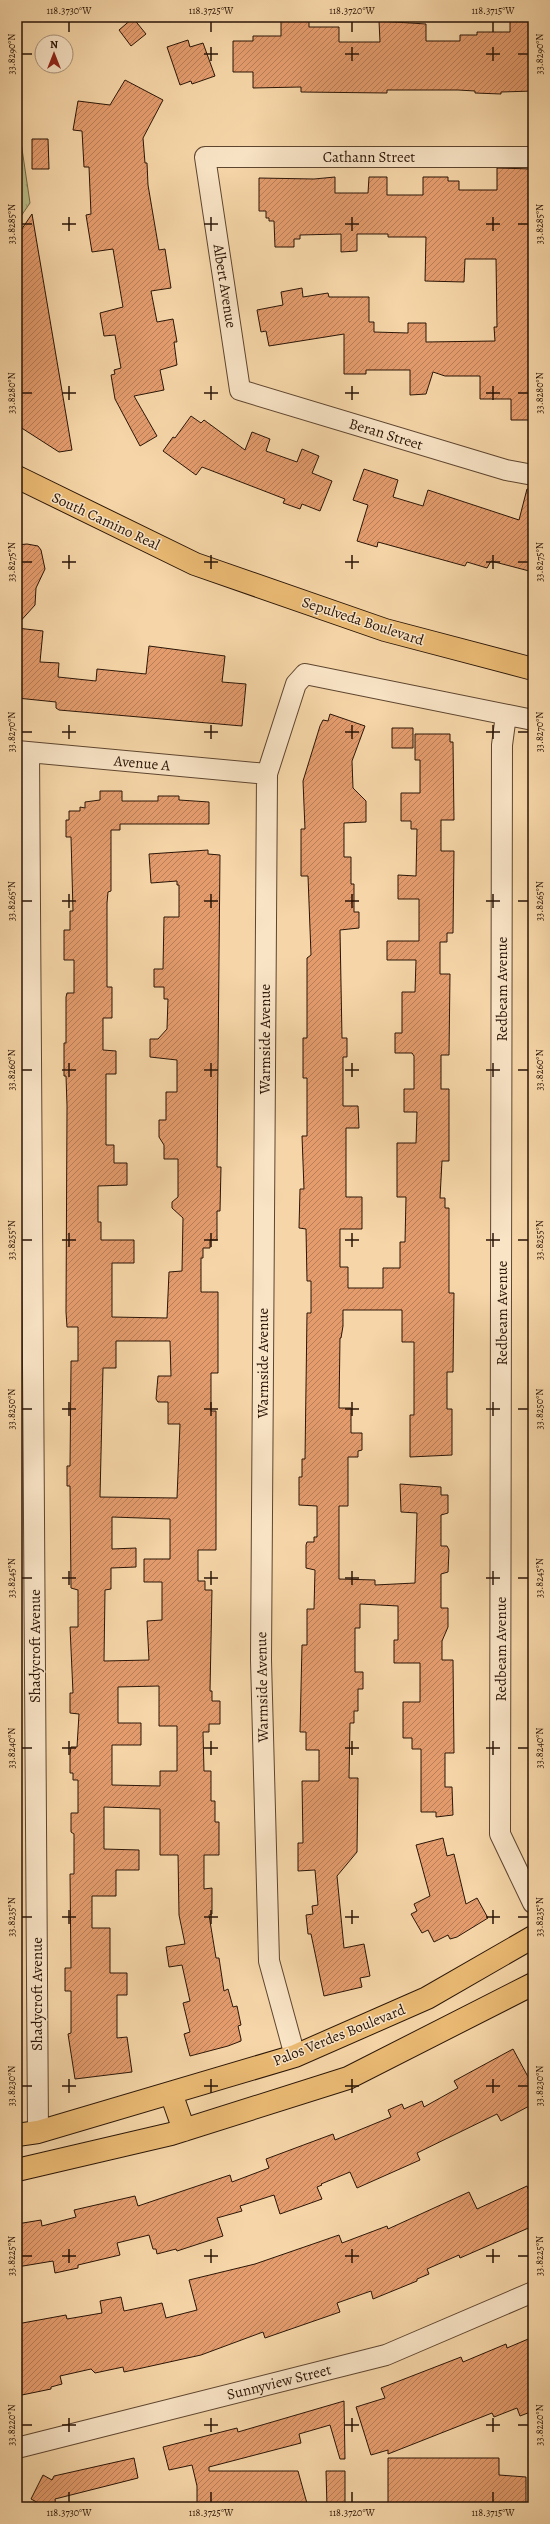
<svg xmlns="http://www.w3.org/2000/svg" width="550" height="2524" viewBox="0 0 550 2524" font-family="Alegreya,serif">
  <defs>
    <pattern id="park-tufts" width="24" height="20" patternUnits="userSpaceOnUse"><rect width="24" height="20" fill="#babe89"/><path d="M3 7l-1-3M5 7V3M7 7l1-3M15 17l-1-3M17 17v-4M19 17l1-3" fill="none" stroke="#a0a275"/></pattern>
    <pattern id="building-hatch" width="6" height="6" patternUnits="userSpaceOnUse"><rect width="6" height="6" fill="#e49c6d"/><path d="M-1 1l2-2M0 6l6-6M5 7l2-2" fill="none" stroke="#b97e58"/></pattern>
  </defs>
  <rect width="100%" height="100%" fill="#f6d6a8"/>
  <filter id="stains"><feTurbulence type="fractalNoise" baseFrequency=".005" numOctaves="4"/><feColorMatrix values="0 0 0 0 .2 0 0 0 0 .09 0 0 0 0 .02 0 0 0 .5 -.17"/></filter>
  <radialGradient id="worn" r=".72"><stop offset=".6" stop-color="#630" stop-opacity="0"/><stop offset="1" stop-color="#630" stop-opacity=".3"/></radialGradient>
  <!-- park -->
  <path fill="url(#park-tufts)" stroke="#726a48" d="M17,115L30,203L17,222Z"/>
  <!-- building -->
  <path fill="url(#building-hatch)" stroke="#2a1507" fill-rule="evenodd" d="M133,18L146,34L131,46L119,30Z
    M510,18H529V56H533V91L501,92V94L475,93V91L458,90H387V93L301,92V87L253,88V72H233V41H253V36H281V20H309V27H339V42H380L379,21L426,24V41H460V35H477V32H510Z
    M188,40L190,47L203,43L215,76L192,84L191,81L180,85L167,47Z
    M125,80L163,100L143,138L145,163H147L148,185L159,250L165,249L171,288L151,291L157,322L173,319L177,342H174L177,365L160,370L164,390L134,396L157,436L140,446L115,399L111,375L115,374L114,370L121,368L115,335L104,336L100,313L123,307L113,249L92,252L86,215L91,214L89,167H84L82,131L73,130L78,101L110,105Z
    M32,139H48L49,169H32Z
    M497,168L533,169V209H529V240H533V420H511V399H480V376H445L433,372L426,394L410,395V370H366V374H344V334L269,346L266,331L261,332L257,310L283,305L281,292L302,288L303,297L328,293L329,297H369V322H374V332L408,333V323H426V342L495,341L494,327H497L496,259H465L464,282L425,281L426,237H388V234H357V251L341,252V234L300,235V239H294V247H275L274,221H269V218H266V211H259V178L314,179L335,177V193H368L369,177H387V195H423V177H448V181H459V190H497Z
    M32,214L72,450L59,452L17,425V236Z
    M191,416L201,423L204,420L245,450L252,432L270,439L266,451L297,462L302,449L319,456L312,473L332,481L320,511L302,504L300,509L283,503L285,499L202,467L196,475L163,451L173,437L175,438Z
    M364,469L398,480L393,497L423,506L428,490L519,520L527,489H533V572L491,561L487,568L467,562L465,566L378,542L377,547L357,541L368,505L353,500Z
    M27,544L38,546L41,550L45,569L36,588L35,605L17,625V545Z
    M17,628L43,631L40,662L59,663L58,677L96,681L97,669L146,674L149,646L225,656L222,682L246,684L242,726L59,710L56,708V702L17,698Z
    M330,714L365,726L352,761L353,788L366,801V822L344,823V857H351V884H354V912H359V928L340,930L342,1038H347V1057H343V1106H358L359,1128H346V1197H362V1229H340V1267H348V1288H383V1268H400V1242H405L406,1197H397V1143H416L417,1112H404V1089H414V1056L412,1053H395V1033H402V992H415L416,960H387V941H419V899H398V875L416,876L417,829H411V821H401V793H420V760H415V734H450V742H453L454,820H441V851H454L453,933H447V942H440V974H450L449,1055H441V1089H449V1161H442L440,1198H445V1208H449V1293H454L453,1372H447V1409H452V1455L410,1457V1415H414V1342H402V1310H343V1326L341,1338H340L339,1408H351V1433H362V1450L358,1451V1457H348V1506H339V1579L375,1580V1585L415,1583L417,1513L401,1512L400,1484L441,1487V1495H448V1513L441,1515V1546H447L449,1550L448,1572L441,1574V1608H448V1627L442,1641V1660H453L454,1753H445V1787H452L453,1815L436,1817V1812H421V1749H412V1738H403V1702H420V1663H394V1640H398V1606L360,1604V1628H355V1672H363V1689H358V1711H354V1723H350L349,1778H358L357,1852L337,1876L344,1948L364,1944L370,1976L360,1978L362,1987L324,1996L311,1934H308L306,1915L313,1914L312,1906L318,1905L315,1870L298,1871V1843H303L302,1781H319V1750H306V1732H300L302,1645H307V1609H314L315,1570L306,1568V1545L307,1542H314V1537H317V1506L299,1505V1477H302V1459H305L307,1313H311V1281H307L306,1229L299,1228L300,1189H304L302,1136H307V1078H303V1038H307V958L311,955L308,876H301V829H305L303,781L320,726L323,720L328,721Z
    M392,728H413V748H392Z
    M100,791H122V801H158V796H179V800L209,802V824H120V830H111V891L108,892L107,903V987H112V1018H103V1050L116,1051V1074H106V1145H114V1163H127V1185L98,1186V1222H101V1240H134V1263H112V1317L167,1318L169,1272L182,1271L183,1218L172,1208V1202L178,1197V1159H164V1145L159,1137V1120H166V1092H177V1060L150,1057V1039H158L167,1029L168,999H164V987H154V969H163L164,917H179V885H177V881L151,883L149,854L208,850V854L220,855L217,1167H221L220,1211H217V1240H210V1248H203V1258H201V1292H218V1373H211V1411H216V1550H198V1581H205V1590H212L210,1691H212V1701H220V1724H209V1732H203L204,1771H211V1801H215V1822H219V1855H204V1889L212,1888V1914L209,1915L216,1958H219L224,1991L228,1989L233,2007L237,2006L241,2025L238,2026L241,2039V2041L228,2046L190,2056L184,2034L190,2032L183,2003L190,2001L182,1965L169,1967L166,1947L185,1944L179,1915L178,1855H160V1809L104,1807V1849L139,1850V1870H116V1896H92V1928H110V1973H127V1995H117V2038L127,2037L132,2072L75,2079L68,2034L71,2033V1991H65V1968H71L70,1874H74V1834L71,1832V1813H78V1780H73V1773H70V1754L71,1747H77L79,1714L70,1713V1693H73L70,1627H78V1590L71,1588L70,1486H67V1466H70L71,1365V1361H78V1327H67L66,1312L67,1106L66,1076H64V1043H66V997L67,993H74V960H64V930H70V911H73L71,837H66V820H69V811H80V807L85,808V802L100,800ZM116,1341H170L171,1376H158L156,1399L158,1402H168V1424H180L177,1498L100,1497L103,1368H116ZM112,1517L170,1519V1559H144V1582H162V1620L147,1621L149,1660L104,1661L105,1590L111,1589V1568L136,1567V1548L112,1549ZM159,1686V1726H177V1771H160V1786L112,1785V1745H141V1723H118V1687Z
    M443,1838L447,1856L454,1854L466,1904L477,1898L488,1918L457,1937L450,1939L448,1935L434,1942L428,1930L422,1933L411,1914L417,1911L414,1904L430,1896L416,1845Z
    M513,2049L533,2086V2104L501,2121L497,2114L417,2153L420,2160L357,2188L350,2172L321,2184L322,2185L317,2187L322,2199L280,2214L274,2195L240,2206L242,2211L217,2218L223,2236L177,2251L176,2249L157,2254L156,2249H153L149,2235L117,2243L120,2255L78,2265V2268L55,2273L53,2261L17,2267V2224L41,2220L42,2226L76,2217L74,2210L135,2196L138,2206L230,2175L232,2182L269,2168L266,2159L333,2134L335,2140L391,2117L388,2110L402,2104L404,2109L422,2101L424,2107L458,2088L454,2081Z
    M527,2186L528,2189L533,2187V2226L460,2258L459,2255L427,2269L429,2274L417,2279V2281L373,2299L371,2291L337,2303L340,2312L265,2338L263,2332L201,2355L124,2372L123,2367L95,2373L91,2369L60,2376L62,2384L51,2387V2389L17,2396V2324L66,2315L67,2319L102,2313L100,2301L121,2297L124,2311L162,2303L166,2318L197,2310L189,2280L255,2264L339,2235L342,2243L387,2226L388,2229L469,2192L477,2209Z
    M533,2337V2411L520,2416L517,2408L494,2417L492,2413L388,2454V2450L371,2455L356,2407L385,2398L381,2388L461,2357L463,2362L506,2344L507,2348Z
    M344,2401L345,2459H340L330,2425L299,2434L301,2443L209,2467V2471H298L308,2507H197V2486L192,2465L169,2470L163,2447L237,2428L238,2432Z
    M134,2458L138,2478L55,2499L56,2507H46L31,2499L43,2475L52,2480L54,2476Z
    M388,2458H499V2475L526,2477V2507H388Z
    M326,2471H345V2507H327Z"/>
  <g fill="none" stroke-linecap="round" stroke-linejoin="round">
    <!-- minor casing -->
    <g stroke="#5d452f" stroke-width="22">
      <path id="minor" d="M533,157H205L240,390L506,470L533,475
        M506,715L502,745L500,1834L533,1903
        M17,751L267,774
        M29,753L38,2132
        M295,2056L269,1961L261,1660L267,774L296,684L305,674L533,720
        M17,2448L386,2355L533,2292"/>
    </g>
    <!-- major casing -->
    <g stroke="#2a1507" stroke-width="24">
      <path id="major" d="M17,477L195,564L385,630L533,669
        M171,2093L184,2130
        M17,2135L38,2132L295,2056L427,1998L533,1937
        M17,2170L171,2134L348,2078L533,1984"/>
    </g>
    <!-- path -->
    <path stroke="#2a1507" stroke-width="2.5" stroke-dasharray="1 2" stroke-linecap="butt" d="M17,146L21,169"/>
    <!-- minor -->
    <use href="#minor" stroke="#f9e4c6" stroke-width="20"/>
    <!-- major -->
    <use href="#major" stroke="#ebbb74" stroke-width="22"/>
  </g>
  <!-- ticks -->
  <path fill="none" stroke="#2a1507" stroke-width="1.5" d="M69,22V32M211,22V32M352,22V32M493,22V32M211,47V61M352,47V61M493,47V61M22,54H32M204,54H218M345,54H359M486,54H500M518,54H528M69,217V231M211,217V231M352,217V231M493,217V231M22,224H32M62,224H76M204,224H218M345,224H359M486,224H500M518,224H528M69,386V400M211,386V400M352,386V400M493,386V400M22,393H32M62,393H76M204,393H218M345,393H359M486,393H500M518,393H528M69,555V569M211,555V569M352,555V569M493,555V569M22,562H32M62,562H76M204,562H218M345,562H359M486,562H500M518,562H528M69,725V739M211,725V739M352,725V739M493,725V739M22,732H32M62,732H76M204,732H218M345,732H359M486,732H500M518,732H528M69,894V908M211,894V908M352,894V908M493,894V908M22,901H32M62,901H76M204,901H218M345,901H359M486,901H500M518,901H528M69,1063V1077M211,1063V1077M352,1063V1077M493,1063V1077M22,1070H32M62,1070H76M204,1070H218M345,1070H359M486,1070H500M518,1070H528M69,1233V1247M211,1233V1247M352,1233V1247M493,1233V1247M22,1240H32M62,1240H76M204,1240H218M345,1240H359M486,1240H500M518,1240H528M69,1402V1416M211,1402V1416M352,1402V1416M493,1402V1416M22,1409H32M62,1409H76M204,1409H218M345,1409H359M486,1409H500M518,1409H528M69,1571V1585M211,1571V1585M352,1571V1585M493,1571V1585M22,1578H32M62,1578H76M204,1578H218M345,1578H359M486,1578H500M518,1578H528M69,1741V1755M211,1741V1755M352,1741V1755M493,1741V1755M22,1748H32M62,1748H76M204,1748H218M345,1748H359M486,1748H500M518,1748H528M69,1910V1924M211,1910V1924M352,1910V1924M493,1910V1924M22,1917H32M62,1917H76M204,1917H218M345,1917H359M486,1917H500M518,1917H528M69,2079V2093M211,2079V2093M352,2079V2093M493,2079V2093M22,2086H32M62,2086H76M204,2086H218M345,2086H359M486,2086H500M518,2086H528M69,2249V2263M211,2249V2263M352,2249V2263M493,2249V2263M22,2256H32M62,2256H76M204,2256H218M345,2256H359M486,2256H500M518,2256H528M69,2418V2432M211,2418V2432M352,2418V2432M493,2418V2432M22,2425H32M62,2425H76M204,2425H218M345,2425H359M486,2425H500M518,2425H528M69,2492V2502M211,2492V2502M352,2492V2502M493,2492V2502"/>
  <g text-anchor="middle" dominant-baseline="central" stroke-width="3" stroke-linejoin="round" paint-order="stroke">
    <!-- street labels -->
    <g font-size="15" fill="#2a1507" stroke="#f9e4c6">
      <text x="369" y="157">Cathann Street</text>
      <text transform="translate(225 286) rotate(81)">Albert Avenue</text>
      <text transform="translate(386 434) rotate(17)">Beran Street</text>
      <text transform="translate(106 521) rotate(25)">South Camino Real</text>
      <text transform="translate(363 621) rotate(18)">Sepulveda Boulevard</text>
      <text transform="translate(142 763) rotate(5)">Avenue A</text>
      <text transform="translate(502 989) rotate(-90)">Redbeam Avenue</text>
      <text transform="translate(265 1039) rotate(-90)">Warmside Avenue</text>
      <text transform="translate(502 1313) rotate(-90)">Redbeam Avenue</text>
      <text transform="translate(263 1363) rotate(-90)">Warmside Avenue</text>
      <text transform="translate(35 1646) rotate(-90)">Shadycroft Avenue</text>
      <text transform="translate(501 1649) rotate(-90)">Redbeam Avenue</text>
      <text transform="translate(262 1687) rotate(-91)">Warmside Avenue</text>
      <text transform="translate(37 1994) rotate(-90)">Shadycroft Avenue</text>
      <text transform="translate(339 2035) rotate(-22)">Palos Verdes Boulevard</text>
      <text transform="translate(279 2382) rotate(-14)">Sunnyview Street</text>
    </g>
  </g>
  <!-- margin -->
  <rect width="550" height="2524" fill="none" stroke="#f6d6a8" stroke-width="44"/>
  <!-- north arrow -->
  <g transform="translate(54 54)"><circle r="19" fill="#f9e4c6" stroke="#a6917a"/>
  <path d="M0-3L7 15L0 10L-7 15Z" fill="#8f2418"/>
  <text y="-6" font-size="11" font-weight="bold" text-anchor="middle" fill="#2a1507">N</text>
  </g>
  <rect x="22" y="22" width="506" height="2480" fill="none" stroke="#2a1507" stroke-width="1.5"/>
  <g font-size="10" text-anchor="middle" fill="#2a1507">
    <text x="69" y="14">118.3730°W</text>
    <text x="211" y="14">118.3725°W</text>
    <text x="352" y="14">118.3720°W</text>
    <text x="493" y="14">118.3715°W</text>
    <text transform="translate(11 54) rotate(-90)" y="4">33.8290°N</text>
    <text transform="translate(539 54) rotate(-90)" y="4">33.8290°N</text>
    <text transform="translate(11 224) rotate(-90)" y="4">33.8285°N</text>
    <text transform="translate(539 224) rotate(-90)" y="4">33.8285°N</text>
    <text transform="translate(11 393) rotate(-90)" y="4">33.8280°N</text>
    <text transform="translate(539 393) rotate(-90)" y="4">33.8280°N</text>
    <text transform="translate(11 562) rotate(-90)" y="4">33.8275°N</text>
    <text transform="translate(539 562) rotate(-90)" y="4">33.8275°N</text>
    <text transform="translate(11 732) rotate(-90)" y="4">33.8270°N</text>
    <text transform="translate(539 732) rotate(-90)" y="4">33.8270°N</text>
    <text transform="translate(11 901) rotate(-90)" y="4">33.8265°N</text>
    <text transform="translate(539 901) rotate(-90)" y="4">33.8265°N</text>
    <text transform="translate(11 1070) rotate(-90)" y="4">33.8260°N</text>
    <text transform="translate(539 1070) rotate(-90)" y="4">33.8260°N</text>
    <text transform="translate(11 1240) rotate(-90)" y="4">33.8255°N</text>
    <text transform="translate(539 1240) rotate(-90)" y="4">33.8255°N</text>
    <text transform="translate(11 1409) rotate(-90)" y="4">33.8250°N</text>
    <text transform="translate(539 1409) rotate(-90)" y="4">33.8250°N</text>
    <text transform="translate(11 1578) rotate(-90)" y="4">33.8245°N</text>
    <text transform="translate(539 1578) rotate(-90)" y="4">33.8245°N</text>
    <text transform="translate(11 1748) rotate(-90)" y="4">33.8240°N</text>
    <text transform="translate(539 1748) rotate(-90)" y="4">33.8240°N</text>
    <text transform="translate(11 1917) rotate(-90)" y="4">33.8235°N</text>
    <text transform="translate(539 1917) rotate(-90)" y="4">33.8235°N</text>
    <text transform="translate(11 2086) rotate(-90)" y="4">33.8230°N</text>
    <text transform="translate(539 2086) rotate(-90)" y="4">33.8230°N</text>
    <text transform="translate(11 2256) rotate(-90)" y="4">33.8225°N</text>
    <text transform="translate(539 2256) rotate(-90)" y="4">33.8225°N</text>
    <text transform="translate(11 2425) rotate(-90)" y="4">33.8220°N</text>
    <text transform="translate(539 2425) rotate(-90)" y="4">33.8220°N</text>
    <text x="69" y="2516">118.3730°W</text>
    <text x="211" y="2516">118.3725°W</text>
    <text x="352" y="2516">118.3720°W</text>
    <text x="493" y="2516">118.3715°W</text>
  </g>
  <rect width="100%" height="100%" filter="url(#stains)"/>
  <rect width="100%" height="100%" fill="url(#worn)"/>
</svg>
